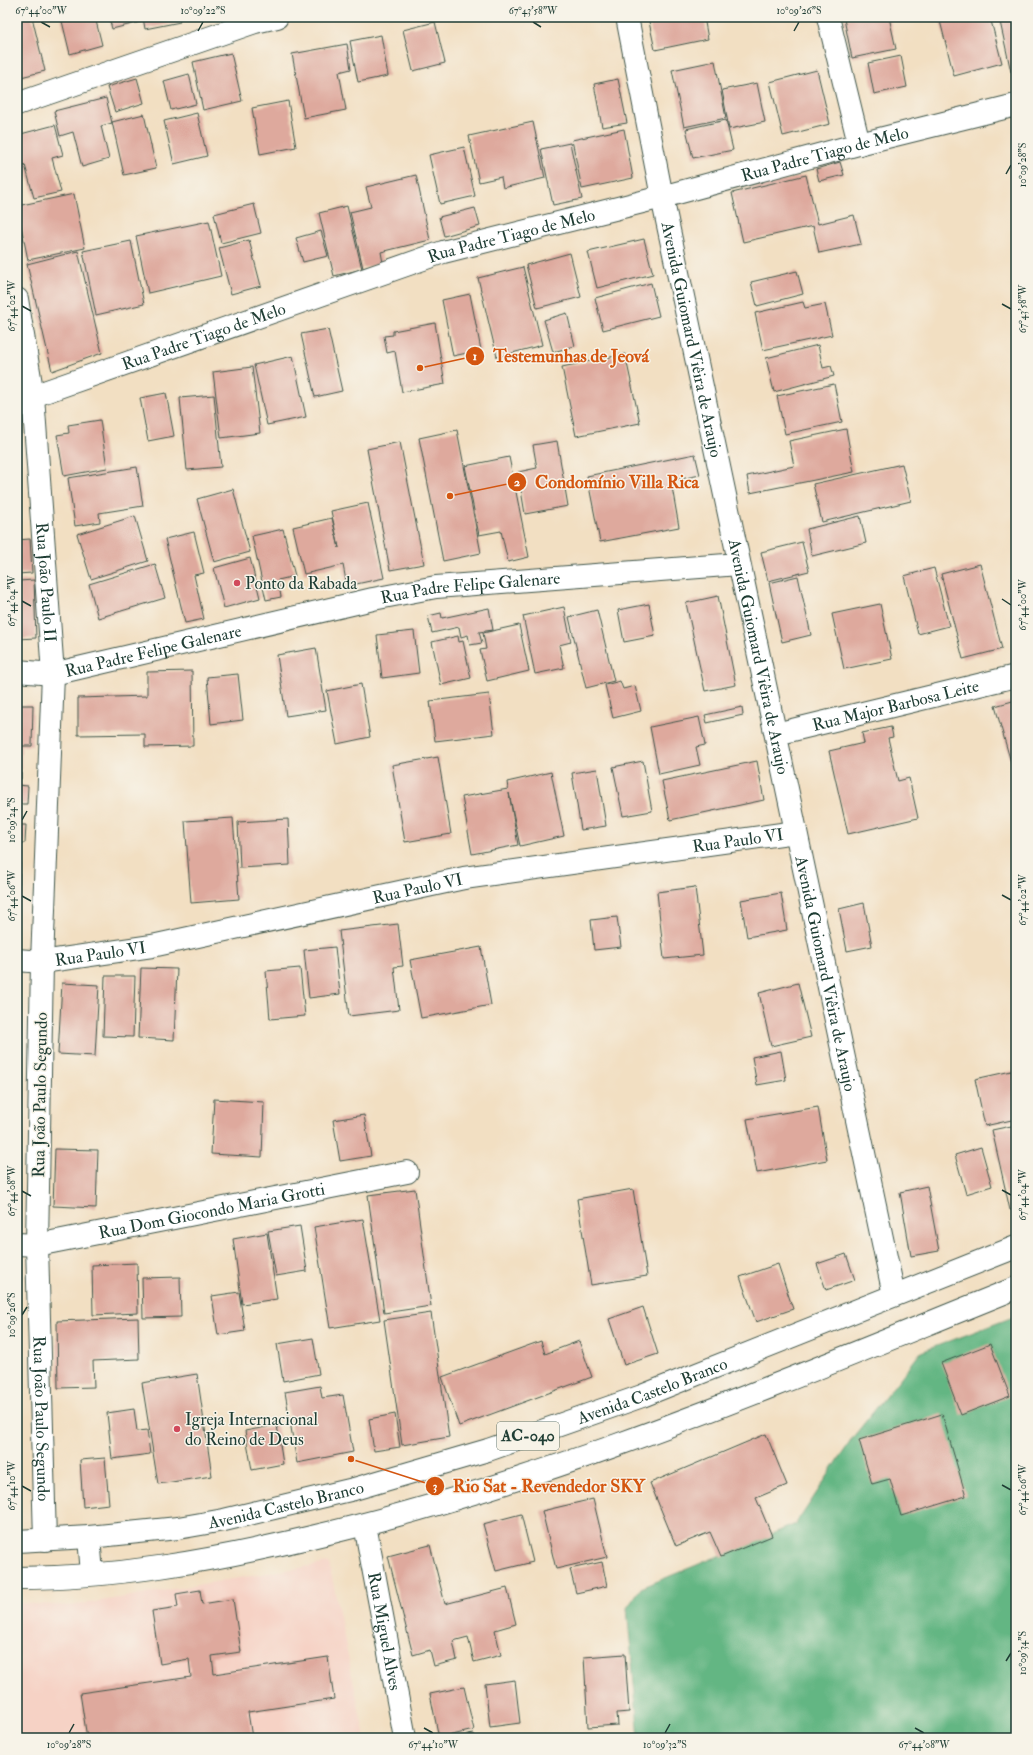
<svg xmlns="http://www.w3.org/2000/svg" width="1033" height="1755" viewBox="0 0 1033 1755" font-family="'IM FELL Double Pica',serif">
  <rect width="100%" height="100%" fill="#f7f3e8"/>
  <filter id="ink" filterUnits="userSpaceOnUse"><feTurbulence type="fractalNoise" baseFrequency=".025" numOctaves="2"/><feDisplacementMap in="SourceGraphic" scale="8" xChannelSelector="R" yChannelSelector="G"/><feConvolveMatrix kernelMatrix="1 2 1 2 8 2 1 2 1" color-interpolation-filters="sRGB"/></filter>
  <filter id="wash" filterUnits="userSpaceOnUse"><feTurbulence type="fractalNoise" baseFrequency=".012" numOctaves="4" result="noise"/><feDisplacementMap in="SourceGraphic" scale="16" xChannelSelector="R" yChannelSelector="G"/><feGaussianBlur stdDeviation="0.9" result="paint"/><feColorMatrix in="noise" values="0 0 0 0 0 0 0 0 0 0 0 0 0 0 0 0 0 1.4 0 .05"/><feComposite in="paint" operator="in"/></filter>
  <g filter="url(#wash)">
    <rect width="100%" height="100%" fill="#f2dfc2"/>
    <!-- built -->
    <path fill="#f6d2c5" d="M329,1563L365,1738H17V1603L71,1606Z"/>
    <!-- forest -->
    <path fill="#63b683" stroke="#417a5c" d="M1016,1316V1738H639L627,1608L641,1588L796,1524L854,1436L921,1352Z"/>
    <g id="blocks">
      <!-- building -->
      <path fill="#dea99d" d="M17,17H32L45,71L17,78Z
        M61,17H95L102,45L70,54Z
        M109,17H138L140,22L112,29Z
        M143,17H179L180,22L145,29Z
        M648,17H704L708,39L655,50Z
        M853,17H889L896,49L852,58L844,19Z
        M939,17H990L1002,63L954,76Z
        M999,17H1016V71L1011,72Z
        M435,22L445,63L413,71L403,30Z
        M381,35L388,76L358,82L350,41Z
        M347,44L351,69L339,72L346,110L304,118L292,54Z
        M231,53L242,101L203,110L193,62Z
        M901,56L907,87L874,94L868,63Z
        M715,61L726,118L684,127L672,70Z
        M817,70L830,124L783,136L770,82Z
        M189,74L196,104L171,110L164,81Z
        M137,78L144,103L115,112L107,87Z
        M618,79L627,123L602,127L594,84Z
        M757,83L765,122L729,129L722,90Z
        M106,98L112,123L101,126L109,159L82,167L73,132L60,136L54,111Z
        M288,101L296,147L260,154L252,108Z
        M197,113L207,156L174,164L164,121Z
        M144,114L156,168L124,175L112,122Z
        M726,120L733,150L693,158L686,129Z
        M533,122L545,178L503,188L501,177L479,182L469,136Z
        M55,125L63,155L52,158L61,192L34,198L25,165L17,168V135Z
        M624,129L633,178L582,189L572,140Z
        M570,143L582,199L553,205L541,149Z
        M464,147L475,196L440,204L429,155Z
        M840,162L844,175L819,181L816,169Z
        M416,175L430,240L381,252L383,263L363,268L350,212L371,207L366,187Z
        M806,175L818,224L854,215L861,244L819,253L813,226L743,242L732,193Z
        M74,194L85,248L28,260L17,206Z
        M254,204L261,233L221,243L214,214Z
        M347,206L362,269L334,276L319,213Z
        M475,208L480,226L444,236L439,217Z
        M209,221L221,276L148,293L136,236Z
        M321,231L328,256L303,262L296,238Z
        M644,239L653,274L597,288L588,252Z
        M249,240L261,286L231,294L219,248Z
        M131,241L144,304L96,315L83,251Z
        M78,251L102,353L52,371L27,264Z
        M570,253L581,297L537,308L526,265Z
        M523,267L542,345L497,357L478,278Z
        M797,271L803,294L757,306L751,282Z
        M651,283L659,316L603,330L595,298Z
        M470,294L481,350L453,356L442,300Z
        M803,302L805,308L825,304L832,335L763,350L755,313Z
        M567,313L575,346L553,352L544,320Z
        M435,323L445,384L402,392L395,351L387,353L384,336L393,335V331Z
        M328,329L342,391L315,397L301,334Z
        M818,345L823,368L831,366L834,376L774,392L766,358Z
        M625,354L640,423L576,436L562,367Z
        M293,356L306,417L267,425L254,365Z
        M252,367L260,433L221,438L213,372Z
        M834,384L842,422L785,434L777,396Z
        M166,393L174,436L148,441L140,398Z
        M214,395L221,467L187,470L180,398Z
        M100,420L107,468L64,476L57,435L69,433L68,425Z
        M846,429L854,472L750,493L747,476L794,466L789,441Z
        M457,430L481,553L443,561L419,438Z
        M557,441L568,506L525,514L518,472L537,468L533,445Z
        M400,442L424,564L390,570L367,449Z
        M695,454L700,475L671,481L679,527L600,542L587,476Z
        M509,457L529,557L508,562L501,531L479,535L465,466Z
        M902,464L911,501L822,522L813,484Z
        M137,467L143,506L99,513L100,522L75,526L68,478Z
        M17,488H19L20,527H17Z
        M233,489L250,552L214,562L197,499Z
        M368,503L384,578L347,586L343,565L304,574L293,527L332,518L339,548L331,511Z
        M135,516L148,561L91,579L77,534Z
        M860,516L866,543L812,556L807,529Z
        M283,529L295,576L278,580L281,597L266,600L252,536Z
        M194,532L204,573L194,575L204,619L185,623L165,539Z
        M30,539L32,573L17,574V540Z
        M802,542L809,571L768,581L761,552Z
        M250,558L260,598L224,608L214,568Z
        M155,564L165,598L98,618L89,584Z
        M980,564L1002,649L963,659L941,574Z
        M934,568L949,626L918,634L904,576Z
        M798,576L811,635L782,642L769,583Z
        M34,580L36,638L17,639V601H20L19,581Z
        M718,596L736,685L705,691L686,603Z
        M649,604L655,636L624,642L618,610Z
        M880,604L892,659L844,669L832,614Z
        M564,607L571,642L559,645L564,668L535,674L523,616Z
        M489,608L493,630L479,632L482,643L470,645L468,635L461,637L459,627L432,633L428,616L441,613L442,618Z
        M597,610L614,681L586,688L569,617Z
        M519,625L529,671L487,681L480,650L486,649L483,633Z
        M414,631L419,673L382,678L377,635Z
        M458,636L459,642L463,641L471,678L441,685L432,642Z
        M316,648L326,710L286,716L277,655Z
        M192,671L193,746L145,747V734L78,735V698L147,696V672Z
        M238,674L243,720L211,724L207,677Z
        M620,681L623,689L635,686L641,711L613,718L605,685Z
        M361,684L370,737L337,744L327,691Z
        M489,694L494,734L435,741L430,701Z
        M1016,700V780L995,706Z
        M17,705H33L32,746H21V779H17Z
        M742,707L743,715L707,723L705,715Z
        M699,717L705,745L696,747L700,765L659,774L650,727Z
        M891,727L893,737L888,738L898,781L909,778L918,818L848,834L829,751L864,743L862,733Z
        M438,757L451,834L405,842L392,765Z
        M643,761L652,811L623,816L613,767Z
        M757,761L764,800L670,820L662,781Z
        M597,769L606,826L581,830L572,773Z
        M551,772L564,836L520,846L509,793L518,845L472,854L462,797L508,789L507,782Z
        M17,785L28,786L27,804H17Z
        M233,818L239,899L191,903L185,821Z
        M288,819L290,865L240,868L238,822Z
        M17,825H26L25,843H17Z
        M17,863H20L19,884H17Z
        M695,887L703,955L664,959L657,892Z
        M781,893L787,930L747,937L741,900Z
        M864,903L872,946L847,951L839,909Z
        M617,917L621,947L594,950L591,920Z
        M398,924L403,966L394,967L399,1010L349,1016L339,931Z
        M335,947L340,994L309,998L304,950Z
        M481,947L491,1005L421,1018L410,960Z
        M141,968L177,969L174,1040L138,1038Z
        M300,968L305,1016L270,1019L266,971Z
        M105,976H135L133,1037L103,1036Z
        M62,983L99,985L95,1056L58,1054Z
        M798,983L811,1037L771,1046L759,993Z
        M781,1051L786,1080L757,1085L752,1057Z
        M1016,1070V1119L985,1126L975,1079Z
        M214,1099L264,1102L262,1157L211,1154Z
        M818,1107L827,1160L757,1173L747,1119Z
        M364,1115L371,1156L340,1161L333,1120Z
        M1016,1125V1209L1010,1210L992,1130Z
        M981,1147L992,1186L966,1194L955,1155Z
        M55,1149L98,1150L96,1208L53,1206Z
        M927,1186L939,1251L911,1256L900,1192Z
        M415,1189L431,1306L384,1313L368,1195Z
        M633,1189L647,1276L591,1285L577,1199Z
        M363,1219L380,1320L330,1328L314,1227Z
        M300,1226L307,1271L276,1276L268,1231Z
        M267,1233L277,1299L242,1304L233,1239Z
        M846,1254L855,1280L826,1290L817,1264Z
        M137,1263L138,1313L93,1315L92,1265Z
        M778,1264L793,1309L756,1322L740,1277Z
        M180,1277L181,1317L143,1318L142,1278Z
        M239,1292L245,1331L218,1335L212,1296Z
        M643,1307L658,1354L624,1365L609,1319Z
        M431,1313L449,1437L402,1445L384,1320Z
        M138,1318L139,1359L93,1361L94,1387L58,1388L57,1321Z
        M313,1338L319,1374L283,1381L277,1344Z
        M541,1341L545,1354L579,1341L592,1377L459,1426L442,1377Z
        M990,1344L1010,1396L961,1415L941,1363Z
        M197,1374L212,1476L158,1484L142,1383Z
        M320,1386L322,1398L343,1395L353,1452L297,1463L285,1392Z
        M134,1409L137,1431L147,1430L150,1454L112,1459L107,1413Z
        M395,1414L400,1447L374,1451L369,1419Z
        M942,1414L966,1496L901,1516L890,1479L872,1484L859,1440Z
        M277,1425L283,1464L252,1470L245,1431Z
        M766,1434L787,1485L756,1498L772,1536L721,1557L710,1532L676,1546L650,1483Z
        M105,1458L109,1504L83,1507L80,1460Z
        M593,1499L607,1557L556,1569L542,1511Z
        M521,1514L533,1562L496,1571L483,1524Z
        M430,1545L445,1604L507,1588L516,1624L495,1630L501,1655L474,1662L468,1637L453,1641L457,1660L434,1666L430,1650L413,1655L388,1556Z
        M602,1562L607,1586L576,1593L570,1569Z
        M200,1590L202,1604L233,1599L241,1652L212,1656L214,1674L328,1657L334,1699L248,1712L252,1738H109L108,1734L87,1738L80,1693L191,1677L189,1659L160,1664L152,1611L178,1607L176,1594Z
        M625,1654L629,1712L617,1713L618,1725L588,1727L584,1657Z
        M515,1680L520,1723L490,1727L485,1684Z
        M464,1687L474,1730L439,1738L430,1694Z
        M474,1734L475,1738H456L455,1737Z"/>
    </g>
  </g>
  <g filter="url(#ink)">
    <use href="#blocks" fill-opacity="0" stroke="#3f5549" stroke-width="1"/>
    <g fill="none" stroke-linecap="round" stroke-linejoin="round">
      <!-- minor casing -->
      <g stroke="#3f5549" stroke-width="24">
        <g id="minor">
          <path d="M828,17L859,144"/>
          <path d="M17,104L255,22L277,17"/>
          <path id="s1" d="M17,299L33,396L53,674L42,962L37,1245L45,1540"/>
          <path id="s2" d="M17,393L33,396L443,252L662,197L859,144L1016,105"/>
          <path id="s3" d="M17,671L53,674L373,599L436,587L739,564"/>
          <path id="s4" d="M776,734L1016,676"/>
          <path id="s5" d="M17,960L42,962L152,946L464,878L796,832"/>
          <path id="s6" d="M17,1244L37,1245L407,1172"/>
          <path id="s7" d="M365,1525L405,1738"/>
        </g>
      </g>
      <!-- tertiary casing -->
      <g stroke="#3f5549" stroke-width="24">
        <g id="tertiary">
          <path id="s8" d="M627,17L662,197L894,1295"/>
        </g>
      </g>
      <!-- trunk casing -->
      <g stroke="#3f5549" stroke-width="24">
        <g id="trunk">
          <path d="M89,1537L92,1574"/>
          <path id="s9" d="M17,1541L89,1537L178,1528L224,1520L354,1489L488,1450L642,1396L1016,1247"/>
          <path d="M17,1578C114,1578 209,1561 303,1539C549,1483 782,1382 1016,1288"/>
        </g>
      </g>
      <!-- minor -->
      <use href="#minor" stroke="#fff" stroke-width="22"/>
      <!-- tertiary -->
      <use href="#tertiary" stroke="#fff" stroke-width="22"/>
      <!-- trunk -->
      <use href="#trunk" stroke="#fff" stroke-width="22"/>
    </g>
  </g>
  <!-- ticks -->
  <path fill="none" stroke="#1f3d34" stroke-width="1.5" d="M41,22L50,27M533,22L541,27M198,31L203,22M794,31L799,22M1006,174L1011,165M1002,304L1011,309M22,306L31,311M1002,599L1011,605M22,601L31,606M22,820L27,811M1002,895L1011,900M22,896L31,901M1002,1190L1011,1195M22,1191L31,1196M22,1315L27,1307M1002,1485L1011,1490M22,1486L31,1491M1006,1661L1011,1653M424,1728L433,1733M915,1728L924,1733M69,1733L74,1724M665,1733L670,1724"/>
  <!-- markers -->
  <g fill="#d1495b" stroke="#f7f3e8" stroke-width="1.5">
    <circle cx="237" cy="583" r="4"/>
    <circle cx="177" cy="1429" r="4"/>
  </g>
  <g text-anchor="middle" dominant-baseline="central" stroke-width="3" stroke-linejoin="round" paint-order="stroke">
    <!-- shield labels -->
    <rect fill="#f7f3e8" stroke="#60746a" stroke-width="1" x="497" y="1422" width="62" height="28" rx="3"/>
    <g font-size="16" font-weight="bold" fill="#1f3d34">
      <text x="528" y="1436">AC-040</text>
    </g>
    <!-- street labels -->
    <g font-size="17" fill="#1f3d34" stroke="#f7f3e8">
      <text stroke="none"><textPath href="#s2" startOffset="845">Rua Padre Tiago de Melo</textPath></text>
      <text stroke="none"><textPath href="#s2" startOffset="521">Rua Padre Tiago de Melo</textPath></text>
      <text stroke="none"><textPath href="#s2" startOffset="197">Rua Padre Tiago de Melo</textPath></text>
      <text stroke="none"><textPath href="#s8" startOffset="329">Avenida Guiomard Viêira de Araujo</textPath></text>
      <text stroke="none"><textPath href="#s1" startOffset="285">Rua João Paulo II</textPath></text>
      <text stroke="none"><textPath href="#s3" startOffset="463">Rua Padre Felipe Galenare</textPath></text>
      <text stroke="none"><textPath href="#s3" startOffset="139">Rua Padre Felipe Galenare</textPath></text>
      <text stroke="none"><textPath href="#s8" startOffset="653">Avenida Guiomard Viêira de Araujo</textPath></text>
      <text stroke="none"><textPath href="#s4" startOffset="123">Rua Major Barbosa Leite</textPath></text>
      <text stroke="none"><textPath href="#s5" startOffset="732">Rua Paulo VI</textPath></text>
      <text stroke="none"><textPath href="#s5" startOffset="408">Rua Paulo VI</textPath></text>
      <text stroke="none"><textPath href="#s5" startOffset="84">Rua Paulo VI</textPath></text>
      <text stroke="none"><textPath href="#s8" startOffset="977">Avenida Guiomard Viêira de Araujo</textPath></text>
      <text transform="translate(40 1095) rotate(-89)">Rua João Paulo Segundo</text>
      <text stroke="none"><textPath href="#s6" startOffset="198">Rua Dom Giocondo Maria Grotti</textPath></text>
      <text stroke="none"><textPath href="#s9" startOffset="656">Avenida Castelo Branco</textPath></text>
      <text stroke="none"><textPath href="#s1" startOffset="1122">Rua João Paulo Segundo</textPath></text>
      <text stroke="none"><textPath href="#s9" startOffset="272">Avenida Castelo Branco</textPath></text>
      <text stroke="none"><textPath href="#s7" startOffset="108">Rua Miguel Alves</textPath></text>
    </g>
    <!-- poi labels -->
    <g font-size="17" fill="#1f3d34" stroke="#f7f3e8" text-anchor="start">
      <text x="245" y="583">Ponto da Rabada</text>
      <text x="185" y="1419">Igreja Internacional<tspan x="185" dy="20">do Reino de Deus</tspan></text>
    </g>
  </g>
  <!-- callouts -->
  <path fill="none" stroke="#d45610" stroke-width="1.5" d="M420 368L475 356M450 496L517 482M351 1459L435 1486"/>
  <g fill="#d45610" stroke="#f7f3e8" stroke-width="1.5">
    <circle cx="420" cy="368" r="4"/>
    <circle cx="450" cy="496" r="4"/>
    <circle cx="351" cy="1459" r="4"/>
    <circle cx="475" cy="356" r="10"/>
    <circle cx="517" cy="482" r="10"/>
    <circle cx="435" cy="1486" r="10"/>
  </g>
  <g font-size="12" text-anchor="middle" font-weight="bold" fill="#fff">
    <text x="475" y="360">1</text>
    <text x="517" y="486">2</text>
    <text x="435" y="1490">3</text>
  </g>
  <g font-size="18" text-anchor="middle" font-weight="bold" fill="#d45610" stroke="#f7f3e8" stroke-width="3" stroke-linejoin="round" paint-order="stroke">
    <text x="571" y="362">Testemunhas de Jeová</text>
    <text x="617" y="488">Condomínio Villa Rica</text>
    <text x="549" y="1492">Rio Sat - Revendedor SKY</text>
  </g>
  <!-- margin -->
  <rect width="1033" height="1755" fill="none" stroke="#f7f3e8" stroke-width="44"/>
  <rect x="22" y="22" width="989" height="1711" fill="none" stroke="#1f3d34" stroke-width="1.5"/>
  <g font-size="10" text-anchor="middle" fill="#1f3d34">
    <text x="41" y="14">67°44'00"W</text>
    <text x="203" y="14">10°09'22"S</text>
    <text x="533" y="14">67°43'58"W</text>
    <text x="799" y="14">10°09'26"S</text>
    <text transform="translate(1022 165) rotate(-90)" y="4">10°09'28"S</text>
    <text transform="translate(11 306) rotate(-90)" y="4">67°44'02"W</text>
    <text transform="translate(1022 309) rotate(-90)" y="4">67°43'58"W</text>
    <text transform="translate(11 601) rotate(-90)" y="4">67°44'04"W</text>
    <text transform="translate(1022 605) rotate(-90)" y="4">67°44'00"W</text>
    <text transform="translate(11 820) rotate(-90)" y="4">10°09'24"S</text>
    <text transform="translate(11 896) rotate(-90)" y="4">67°44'06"W</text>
    <text transform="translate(1022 900) rotate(-90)" y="4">67°44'02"W</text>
    <text transform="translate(11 1191) rotate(-90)" y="4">67°44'08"W</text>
    <text transform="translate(1022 1195) rotate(-90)" y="4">67°44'04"W</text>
    <text transform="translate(11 1315) rotate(-90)" y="4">10°09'26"S</text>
    <text transform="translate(11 1486) rotate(-90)" y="4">67°44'10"W</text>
    <text transform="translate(1022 1490) rotate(-90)" y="4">67°44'06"W</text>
    <text transform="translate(1022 1653) rotate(-90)" y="4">10°09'34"S</text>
    <text x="69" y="1748">10°09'28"S</text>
    <text x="433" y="1748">67°44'10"W</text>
    <text x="665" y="1748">10°09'32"S</text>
    <text x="924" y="1748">67°44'08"W</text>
  </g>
</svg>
